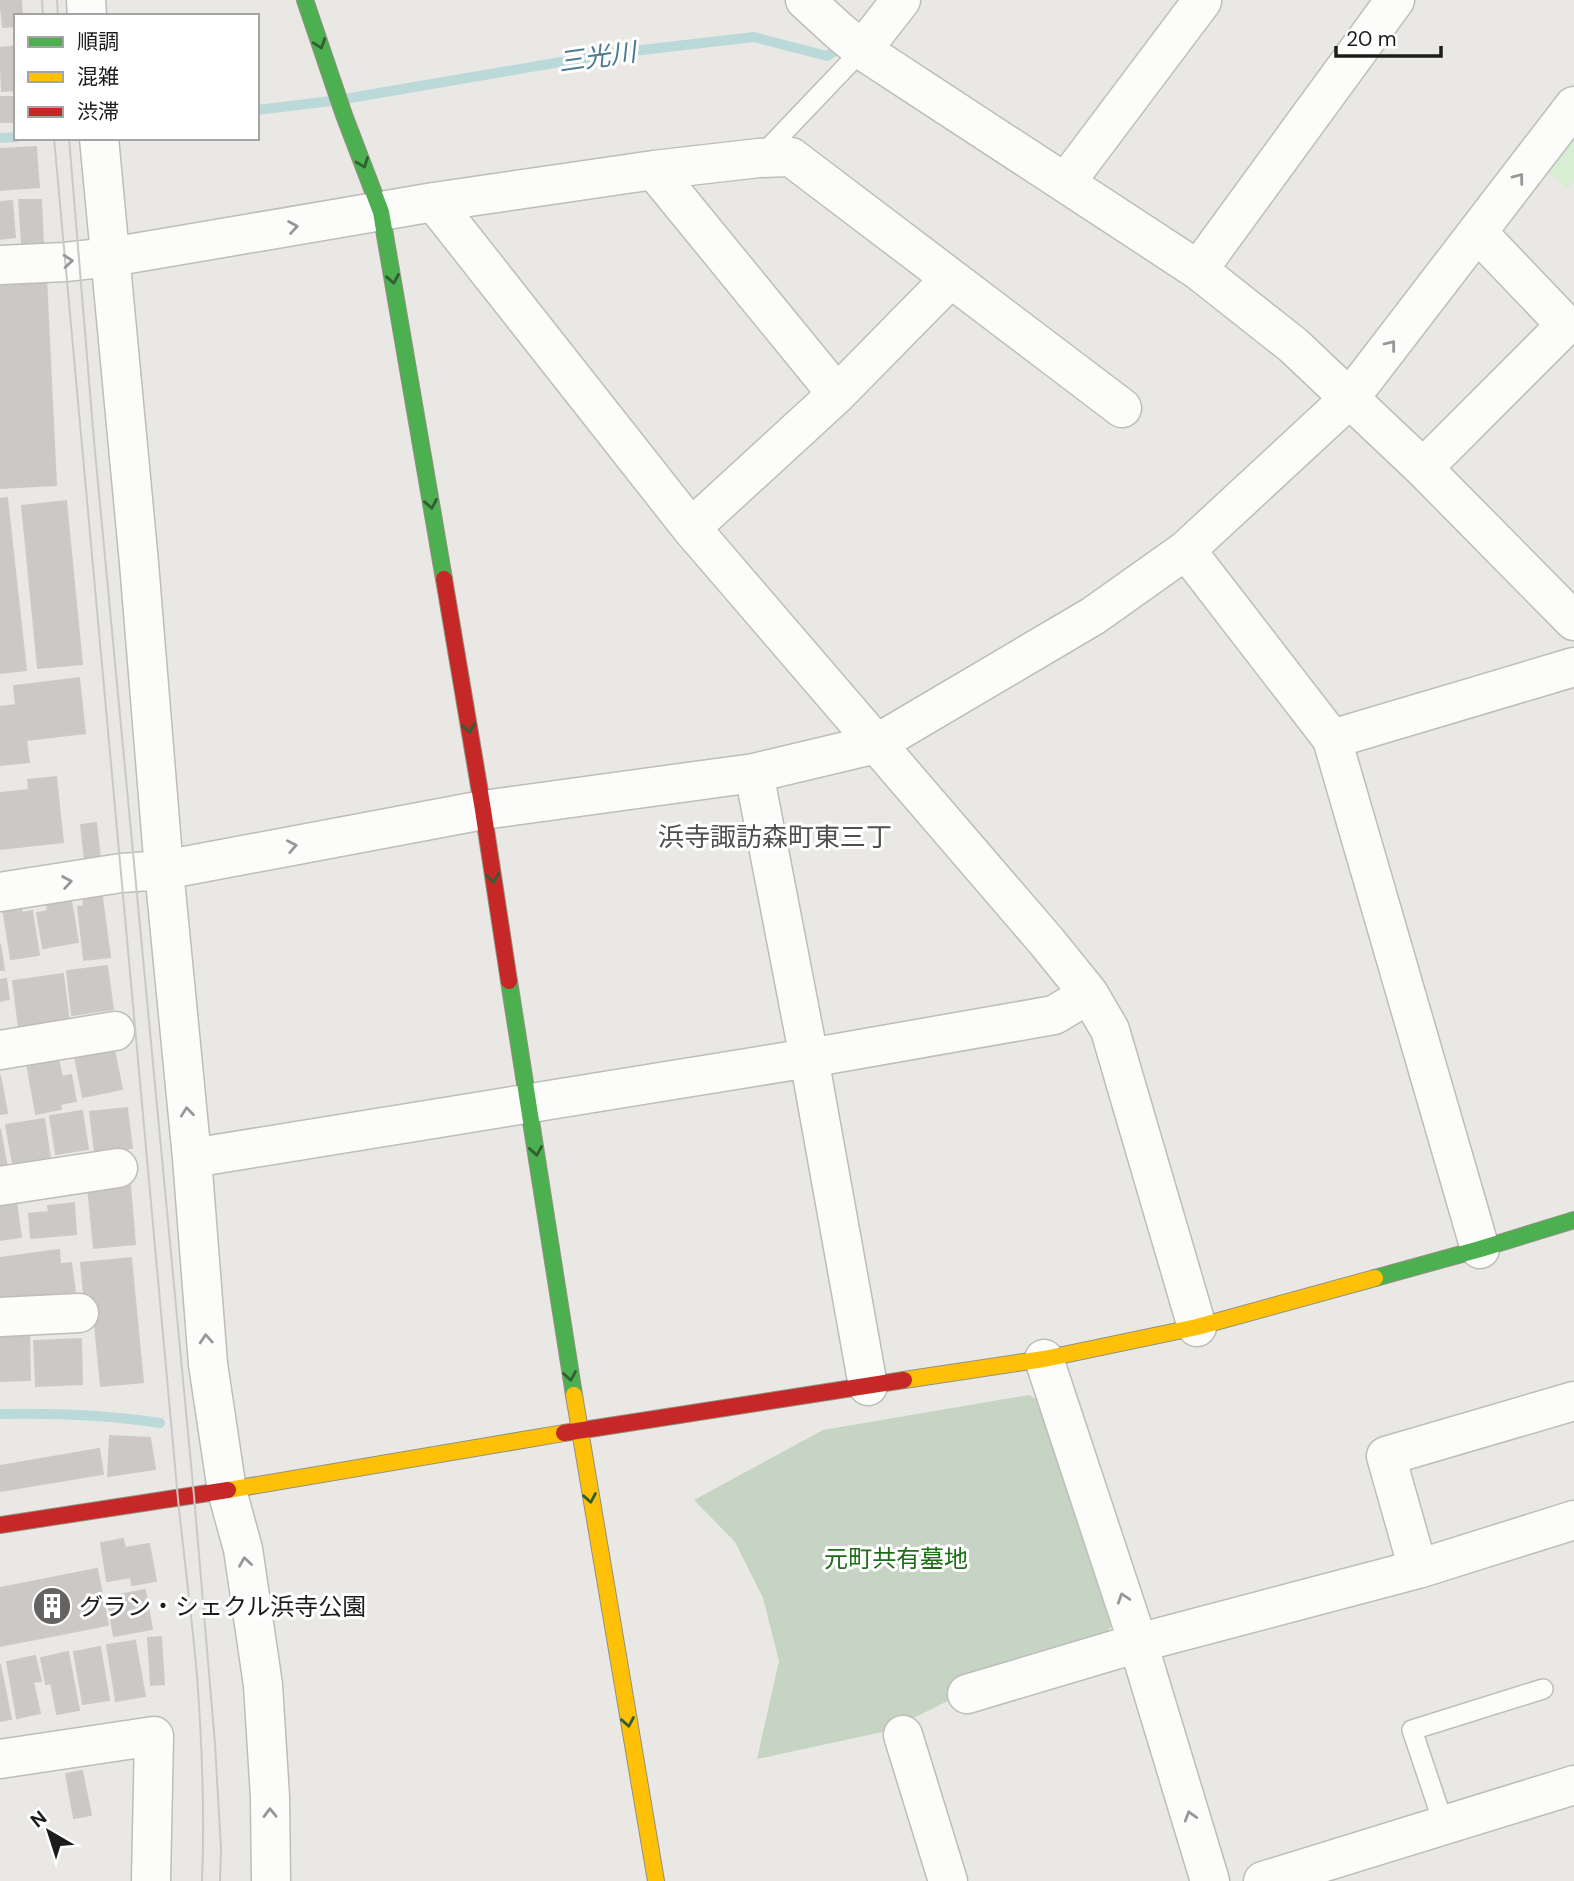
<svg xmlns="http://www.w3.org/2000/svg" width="1574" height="1881" viewBox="0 0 1574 1881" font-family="'DM Sans','Noto Sans JP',sans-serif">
  <rect width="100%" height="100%" fill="#eae8e5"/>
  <!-- cemetery -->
  <path fill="#c5d4c3" d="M1029,1395L1048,1406L1113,1622L1105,1637L954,1698L887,1731L757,1759L779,1661L763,1598L735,1542L694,1500L823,1430Z"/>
  <!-- park -->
  <path fill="#d7eed3" d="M1574,137V182L1567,189L1544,168Z"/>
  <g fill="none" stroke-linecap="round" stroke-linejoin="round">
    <!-- stream -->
    <path stroke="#bcd9da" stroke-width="10" d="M350,98L607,54L754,37L827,56L841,47
      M257,110L331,101
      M0,138L16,137
      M0,1414C53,1413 108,1415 160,1423"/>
  </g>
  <!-- building -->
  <path fill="#cbc8c6" stroke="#cdc9c7" stroke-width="2" d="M0,0H21L22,16H16V26L3,27Z
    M16,46V90L2,91L0,48Z
    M0,97H16V122H0Z
    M36,147L39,187L0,190V149Z
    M19,200H41L43,243L22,244Z
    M12,201L15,237L0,239V202Z
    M46,276L56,485L0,488V278Z
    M7,498L26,670L0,673V499Z
    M66,501L82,664L38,668L22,506Z
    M79,678L85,733L26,740L29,762L0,765V707L16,705L14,686Z
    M56,777L63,842L0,849V793L29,790L28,780Z
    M96,823L100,858L85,860L81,825Z
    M101,890L110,957L84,960L78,907L84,906L83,892Z
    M19,899L22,913L32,911L39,955L11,959L2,902Z
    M71,901L78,942L43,948L37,913L48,911L47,905Z
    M0,944L4,970H0Z
    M107,966L113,1009L72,1015L67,971Z
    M63,974L69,1022L19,1028L13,981Z
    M6,979L9,999L0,1001V980Z
    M114,1049L122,1089L83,1097L75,1057Z
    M58,1058L62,1077L71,1075L76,1101L60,1104L61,1109L36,1114L27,1064Z
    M0,1075L7,1113L0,1114Z
    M127,1108L132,1148L95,1153L90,1112Z
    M82,1111L88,1149L56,1154L50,1116Z
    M44,1119L50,1158L13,1164L6,1125Z
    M0,1129L7,1167L0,1168Z
    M130,1185L135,1244L94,1248L88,1188Z
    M16,1202L21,1237L0,1240V1204Z
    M74,1203L76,1234L31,1238L29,1214L49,1212L48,1206Z
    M59,1250L60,1264L71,1263L75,1292L0,1300V1258Z
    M131,1258L143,1382L101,1386L92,1295L84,1296L81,1263Z
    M0,1328H29L30,1380L0,1381Z
    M81,1339L82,1384L36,1386L34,1341Z
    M110,1436L150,1438L155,1469L108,1476Z
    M99,1449L103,1474L0,1491V1466Z
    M123,1539L125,1548L149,1544L156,1581L132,1585L131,1577L107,1581L101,1543Z
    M97,1569L108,1625L0,1646V1588Z
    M145,1590L152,1629L114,1636L107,1597Z
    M161,1637L164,1684L151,1685L148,1638Z
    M135,1641L145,1696L116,1701L107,1645Z
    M100,1647L109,1700L83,1704L74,1652Z
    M68,1652L79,1710L57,1714L51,1683L46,1684L41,1658Z
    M35,1656L41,1681L33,1682L40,1713L17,1718L7,1662Z
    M0,1664L11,1719L0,1721Z
    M82,1771L91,1815L74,1818L66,1774Z"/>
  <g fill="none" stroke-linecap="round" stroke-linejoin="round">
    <!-- lane casing -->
    <g stroke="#bdbdbb" stroke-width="22">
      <path id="lane" d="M760,157L862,50
        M1444,1825L1412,1730L1543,1689"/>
    </g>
    <!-- street casing -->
    <g stroke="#bdbdbb" stroke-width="41">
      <path id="street" d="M86,0L87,16
        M805,0L839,31L862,50L1198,270L1293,345L1423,468L1574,621
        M862,50L901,0
        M99,138L139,563L164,870L192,1158L208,1364L227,1491L243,1549L263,1685L270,1797L271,1881
        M654,170L759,158L791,157L1122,408
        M1066,182L1202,1
        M434,202L654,170L837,394L691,528
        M0,265L65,262L111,257L434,202L691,528L1047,942L1089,994L1110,1030L1197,1327
        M1198,270L1395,0
        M837,394L950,279
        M1423,468L1566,325L1477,232
        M1186,550L1332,739L1480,1249
        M1332,739L1574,667
        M754,773L809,1058L868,1386
        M0,892L121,873L164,870L483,810L754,773L876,744L1093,616L1186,550L1349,399L1574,106
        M0,1050L115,1031
        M192,1158L809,1058L1054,1015L1089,994
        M0,1186L118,1168
        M0,1317L79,1313
        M1044,1359L1138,1643L1210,1881
        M1418,1569L1386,1456L1574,1401
        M967,1694L1138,1643L1418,1569L1574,1520
        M903,1735L948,1881
        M0,1759L154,1736L151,1881
        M1263,1881L1574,1785"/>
    </g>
    <!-- fast casing -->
    <g stroke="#929180" stroke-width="18">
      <path id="fast" d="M305,0L344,115L381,212L444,579
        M509,981L574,1395
        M1375,1278L1480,1249L1574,1220"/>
    </g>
    <!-- slow casing -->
    <g stroke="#929180" stroke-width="18">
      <path id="slow" d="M904,1380L1044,1359L1197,1327L1375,1278
        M574,1395L656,1881
        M228,1490L564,1433"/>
    </g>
    <!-- jam casing -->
    <g stroke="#929180" stroke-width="18">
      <path id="jam" d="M444,579L483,810L509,981
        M564,1433L904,1380
        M0,1525L228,1490"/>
    </g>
    <!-- lane -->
    <use href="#lane" stroke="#fcfcfb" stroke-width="19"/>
    <!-- street -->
    <use href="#street" stroke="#fcfcfb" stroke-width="38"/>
    <!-- fast -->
    <use href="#fast" stroke="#4caf50" stroke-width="16"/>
    <!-- slow -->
    <use href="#slow" stroke="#ffc107" stroke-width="16"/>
    <!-- jam -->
    <use href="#jam" stroke="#c62828" stroke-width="16"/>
    <!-- tram -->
    <path stroke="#c9c9c8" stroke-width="2" d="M42,0L43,16
      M57,0L58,16
      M54,138L178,1499C184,1558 192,1617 197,1676C202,1744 205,1813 202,1881
      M69,138L94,441L194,1496L215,1744L221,1849L220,1881"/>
  </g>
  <!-- one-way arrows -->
  <defs><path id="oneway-chevron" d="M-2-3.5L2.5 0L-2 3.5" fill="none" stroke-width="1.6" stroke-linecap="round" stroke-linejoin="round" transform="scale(1.75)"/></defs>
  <g stroke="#325e33">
    <use href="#oneway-chevron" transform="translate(320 44) rotate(71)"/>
    <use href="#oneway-chevron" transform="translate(363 163) rotate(69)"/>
    <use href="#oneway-chevron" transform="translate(393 279) rotate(80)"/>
    <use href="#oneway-chevron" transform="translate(431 504) rotate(80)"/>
    <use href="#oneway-chevron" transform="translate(469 728) rotate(80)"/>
    <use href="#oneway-chevron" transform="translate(493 878) rotate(81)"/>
    <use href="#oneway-chevron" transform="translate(536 1151) rotate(81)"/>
    <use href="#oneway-chevron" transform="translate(570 1376) rotate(81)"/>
    <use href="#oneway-chevron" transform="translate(590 1498) rotate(80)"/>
    <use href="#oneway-chevron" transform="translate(628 1722) rotate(80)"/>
  </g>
  <g stroke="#979797">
    <use href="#oneway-chevron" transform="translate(1519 178) rotate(-53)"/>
    <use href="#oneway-chevron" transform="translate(293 227) rotate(-9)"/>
    <use href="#oneway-chevron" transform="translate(68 261) rotate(-5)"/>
    <use href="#oneway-chevron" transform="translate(1391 345) rotate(-52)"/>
    <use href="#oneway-chevron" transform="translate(292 846) rotate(-11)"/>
    <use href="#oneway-chevron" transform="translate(67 882) rotate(-9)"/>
    <use href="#oneway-chevron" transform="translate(187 1112) rotate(-96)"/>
    <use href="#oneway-chevron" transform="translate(206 1339) rotate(-94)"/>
    <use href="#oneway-chevron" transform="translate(245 1562) rotate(-98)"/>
    <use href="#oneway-chevron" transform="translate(1123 1598) rotate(-108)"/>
    <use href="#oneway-chevron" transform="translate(270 1813) rotate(-91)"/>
    <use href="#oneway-chevron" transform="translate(1190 1816) rotate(-107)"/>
  </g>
  <!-- icons -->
  <defs>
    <g id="building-disc" transform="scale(2.0125)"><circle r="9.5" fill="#646362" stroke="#fff"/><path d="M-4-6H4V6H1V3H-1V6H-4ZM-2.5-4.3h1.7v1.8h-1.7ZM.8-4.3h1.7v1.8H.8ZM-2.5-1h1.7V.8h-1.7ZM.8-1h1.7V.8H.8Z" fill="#fff"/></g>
  </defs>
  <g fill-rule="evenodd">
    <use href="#building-disc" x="52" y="1606"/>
  </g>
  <g text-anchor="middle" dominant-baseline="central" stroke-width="6" stroke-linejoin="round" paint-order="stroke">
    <!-- park labels -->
    <g font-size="24" fill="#1d6d17" stroke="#fff">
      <text x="896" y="1558">元町共有墓地</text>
    </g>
    <!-- poi labels -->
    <g font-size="24" fill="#1c1c1c" stroke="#fff" text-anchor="start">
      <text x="79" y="1606">グラン・シェクル浜寺公園</text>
    </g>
    <!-- water labels -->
    <g font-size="26" font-style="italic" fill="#4d7a93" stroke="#fff">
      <text transform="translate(597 57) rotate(-8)">三光川</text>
    </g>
    <!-- neighbourhood labels -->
    <g font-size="26" fill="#4f4f4f" stroke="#fff">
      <text x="775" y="837">浜寺諏訪森町東三丁</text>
    </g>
  </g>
  <!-- legend -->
  <rect x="14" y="14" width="245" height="126" fill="#ffffff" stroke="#a4a4a4" stroke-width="2"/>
  <rect x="28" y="37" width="35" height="10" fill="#4caf50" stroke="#a4a4a4" stroke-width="2"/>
  <text x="77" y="49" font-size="21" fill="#1c1c1c">順調</text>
  <rect x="28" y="72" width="35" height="10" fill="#ffc107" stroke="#a4a4a4" stroke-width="2"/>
  <text x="77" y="84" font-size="21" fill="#1c1c1c">混雑</text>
  <rect x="28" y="107" width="35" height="10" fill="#c62828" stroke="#a4a4a4" stroke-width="2"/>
  <text x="77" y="119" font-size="21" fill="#1c1c1c">渋滞</text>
  <!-- north arrow -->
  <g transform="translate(49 1832) rotate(321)" stroke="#ffffff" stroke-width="5" paint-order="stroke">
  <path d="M0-5L12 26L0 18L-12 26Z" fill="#1c1c1c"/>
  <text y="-10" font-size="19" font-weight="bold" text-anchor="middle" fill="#1c1c1c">N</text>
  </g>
  <!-- scale -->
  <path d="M1336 46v10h105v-10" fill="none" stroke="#1c1c1c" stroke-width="3.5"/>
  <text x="1346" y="46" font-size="21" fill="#1c1c1c" stroke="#ffffff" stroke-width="5" paint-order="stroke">20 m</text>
</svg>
